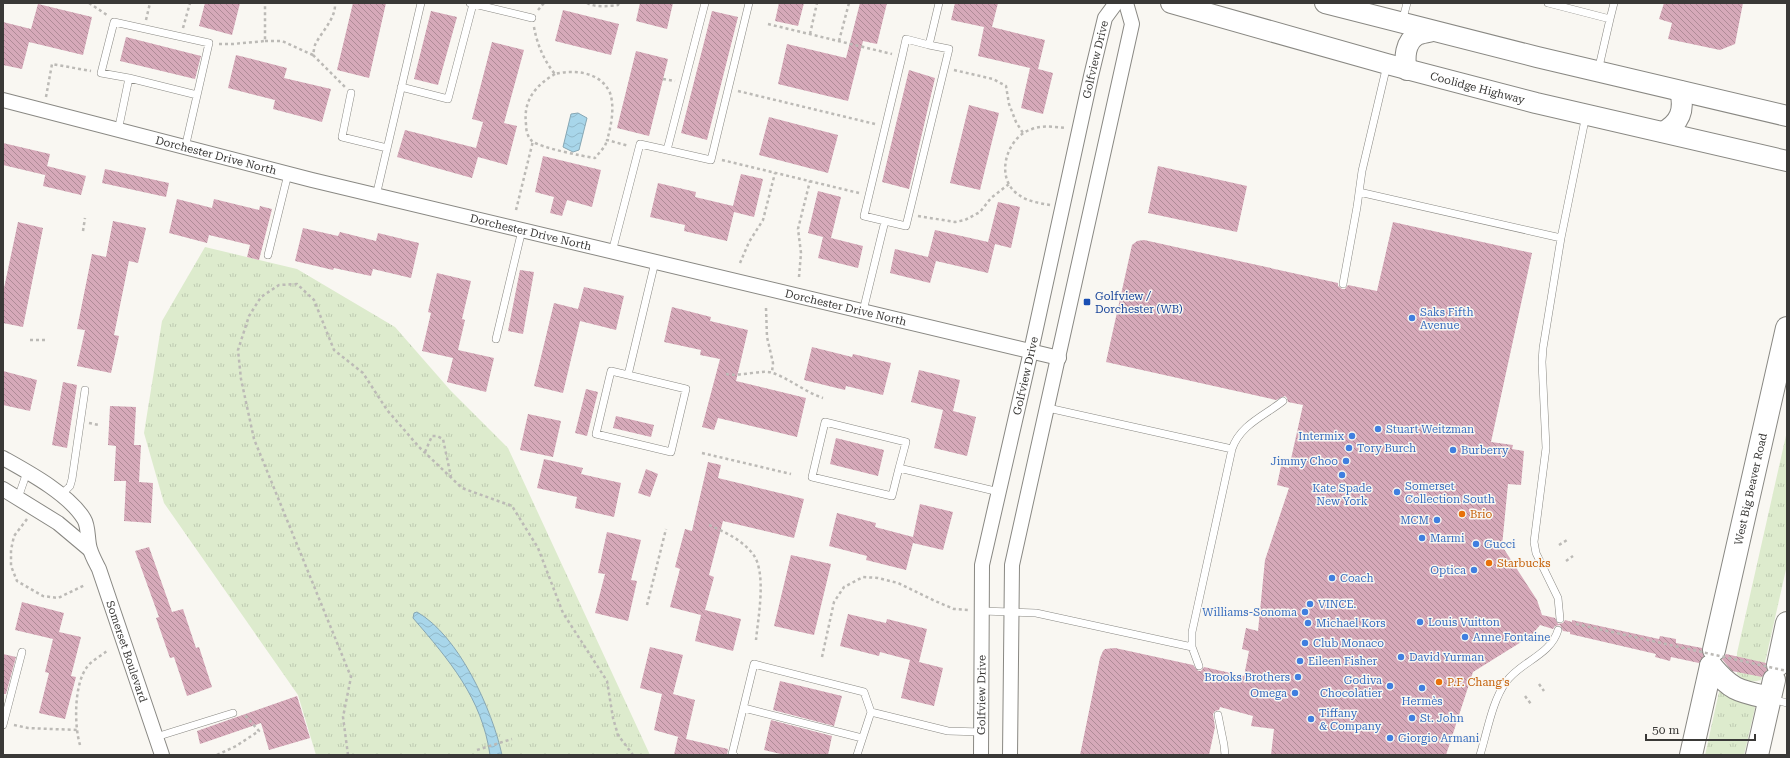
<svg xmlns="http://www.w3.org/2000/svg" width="1790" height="758" viewBox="0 0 1790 758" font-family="'Roboto Serif',serif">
  <defs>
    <pattern id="grass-tufts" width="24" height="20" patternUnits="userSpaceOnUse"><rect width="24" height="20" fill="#ddebcd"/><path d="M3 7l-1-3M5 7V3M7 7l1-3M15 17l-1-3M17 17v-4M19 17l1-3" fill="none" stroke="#becab1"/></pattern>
    <pattern id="water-waves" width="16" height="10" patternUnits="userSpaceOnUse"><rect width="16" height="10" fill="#a8d6ea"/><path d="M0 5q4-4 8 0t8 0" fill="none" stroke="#91b8c9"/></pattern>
    <pattern id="building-back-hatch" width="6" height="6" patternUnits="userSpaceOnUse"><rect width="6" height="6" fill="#d6a9b9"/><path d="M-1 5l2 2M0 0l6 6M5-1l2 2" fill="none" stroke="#af8b97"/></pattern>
  </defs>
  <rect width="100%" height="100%" fill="#f9f7f2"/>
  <!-- grass -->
  <path fill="url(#grass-tufts)" d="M205,247L297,269L395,327L451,391L508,448L650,755H316L298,695L164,503L144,433L162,321Z
    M1787,431V565L1761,680C1750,683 1745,681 1737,674V653Z
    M1723,690L1734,700L1754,704L1755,708L1744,755H1705L1719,692Z"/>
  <!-- water -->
  <path fill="url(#water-waves)" stroke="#87a7b4" d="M578,113L587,118L579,150L573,152L563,147L571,114Z
    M417,612C459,636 492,709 502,755H490C482,698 449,660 413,618L414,613Z"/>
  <!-- building -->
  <path fill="url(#building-back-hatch)" d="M205,3H240L232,35L199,26Z
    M353,3H386L369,78L337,70Z
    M640,3H673L667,29L636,21Z
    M779,3H804L798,26L775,21Z
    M860,3H887L877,44L863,41L848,101L778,84L787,44L846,58Z
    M955,3H998L992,27L1045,40L1038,69L1053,73L1043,114L1021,108L1030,68L978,56L984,27L951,20Z
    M1664,3H1743L1735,44L1720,50L1668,39L1672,23L1659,19Z
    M38,4L92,17L83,55L29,42L22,69L3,65V22L31,29Z
    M563,10L619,24L611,55L555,41Z
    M431,11L457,17L438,85L414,79Z
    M712,11L738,17L707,140L681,133Z
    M126,37L201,56L195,79L120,61Z
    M492,42L524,50L504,123L517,126L507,165L478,157L472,178L397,157L405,130L476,148L483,122L472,119Z
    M636,51L668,59L649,136L617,128Z
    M236,55L287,68L284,78L331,89L322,122L273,109L275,100L228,88Z
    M909,70L935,78L909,189L882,182Z
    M969,105L999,113L980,190L950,183Z
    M769,117L838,135L828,173L759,155Z
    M3,143L50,154L45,175L3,165Z
    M543,156L601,170L592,207L567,200L562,216L550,213L554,197L535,192Z
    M47,166L86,176L81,195L43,186Z
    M1158,166L1247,186L1237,232L1148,213Z
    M105,169L169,183L166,197L102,183Z
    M741,174L763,179L754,217L734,212L727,241L684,231L685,225L650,217L658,183L696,192L695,197L733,206Z
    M818,191L841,197L831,238L863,246L858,268L818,258L823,237L808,233Z
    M177,199L212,208L214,199L259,210L260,206L272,209L259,260L247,257L250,245L209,235L207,243L169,233Z
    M998,202L1020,207L1011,248L995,244L988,273L936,261L930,283L890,273L895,249L928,257L935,230L988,242Z
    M113,221L146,228L138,263L129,261L114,335L119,336L111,373L77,366L85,330L77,329L92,254L106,257Z
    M18,222L43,228L23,327L3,323V293Z
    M1393,222L1532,253L1491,442L1513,445L1512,449L1524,451L1521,485L1508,484L1502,546L1537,600L1542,615L1555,618L1558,624L1563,623L1565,620L1572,622V620L1659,639L1660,636L1676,639V643L1702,648L1704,656L1699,663L1671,657L1670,661L1655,657L1656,654L1570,634V632L1563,631L1560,625L1555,626L1553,629L1540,625L1531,636L1473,672L1446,755H1271L1274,729L1251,726L1253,716L1220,707L1219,710L1215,711L1213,714L1215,727L1209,755H1080L1100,658L1103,651L1105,649L1115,648L1193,665L1198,671H1201L1204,667L1244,676L1249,651L1242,649L1246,628L1258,631L1265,560L1289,488L1277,485L1281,466L1289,468L1303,405L1288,402L1287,398L1285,396L1276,400L1106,362L1132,245L1137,241L1144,240L1338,283V286L1342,289H1345L1348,285L1377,291Z
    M303,228L338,236L340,232L376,241L378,233L419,243L411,278L373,269L371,276L334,268L333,270L295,261Z
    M520,270L534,272L523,334L508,331Z
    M437,273L471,281L462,319L465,320L458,350L494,358L486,392L447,382L453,358L422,351L431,313L428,312Z
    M584,287L624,296L616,330L580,321L563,393L534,386L554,303L578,309Z
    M672,307L711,317L710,321L748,330L736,381L806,398L797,437L718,418L714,430L702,427L720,359L700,355L701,350L664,342Z
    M812,347L852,357L853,354L891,363L883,395L846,386L845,390L804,380Z
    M919,370L960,380L953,411L976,417L967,456L934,448L943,410L911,402Z
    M3,371L37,380L30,411L3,405Z
    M63,382L77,385L67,448L52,445Z
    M586,389L598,392L587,436L575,433Z
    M110,406L136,407L134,445H141L139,482L153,483L151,523L124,521L126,481H114L116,446L108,445Z
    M528,414L561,421L553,457L520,450Z
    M616,416L654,425L651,437L613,428Z
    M836,438L884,450L878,476L830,464Z
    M544,459L583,468L581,474L621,483L614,517L575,508L577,497L537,488Z
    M708,462L721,465L718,478L804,499L794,538L723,521L709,575L714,577L705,610L741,619L733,651L695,641L701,615L670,607L680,569L675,567L685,529L692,531Z
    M646,469L658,474L650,497L638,493Z
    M920,504L953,512L943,550L913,543L906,570L866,560L867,556L829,546L837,513L876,523L875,527L913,537Z
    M607,532L641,540L631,580L637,581L628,621L595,613L605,574L598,573Z
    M149,547L172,612L183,609L196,648L199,647L212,687L187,696L174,657L170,658L156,618L159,617L135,551Z
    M791,555L831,564L814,635L774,626Z
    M22,602L64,613L59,632L81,637L71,676L76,677L65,719L39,713L49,673L45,672L53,639L15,630Z
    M848,614L886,623L887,619L927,629L919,662L943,668L934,706L901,698L910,660L880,652L879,656L840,646Z
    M650,647L683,655L673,694L695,700L686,739L654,730L662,694L640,688Z
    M3,654L16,657L6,694H3Z
    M1726,654L1766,663L1767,670L1762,677L1732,671L1722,659Z
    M780,681L842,696L834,726L773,710Z
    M297,696L310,738L269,750L261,723L200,744L197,731Z
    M771,720L832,736L828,755H785L764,750Z
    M678,737L728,749L727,755H674Z"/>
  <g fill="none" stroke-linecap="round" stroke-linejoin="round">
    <!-- service casing -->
    <g stroke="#898883" stroke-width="8">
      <path id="service" d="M470,3L532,18
        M1548,3L1610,19L1614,3
        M1402,22L1407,3
        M1598,71L1610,19
        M129,78L197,95
        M401,87L448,99L473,4
        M351,93L342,137L387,148
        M118,131L129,78L101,73L114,22L209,43L185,148
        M667,150L711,160L749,3
        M1359,192L1561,238
        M376,196L421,3
        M885,221L864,216L902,57L906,39L929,45L939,3
        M612,252L640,144L667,150L705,3
        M268,255L288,174
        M1343,284L1357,207L1362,171L1387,65
        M863,311L885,221L906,226L949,49L929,45
        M496,339L522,230
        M628,375L686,389L671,452L596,434L611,371L628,375L655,262
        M1048,408L1232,449
        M899,468L892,496L812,477L825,422L906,442L899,468L999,492
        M61,495L70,486L72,479L85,390
        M18,498L27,472
        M982,611L1036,613L1192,647
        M1560,619L1558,598L1536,553L1534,542L1546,448L1542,362L1543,348L1561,238L1586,115
        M1199,666L1192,647V632L1232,449C1240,425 1264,416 1283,401
        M1772,699L1787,703
        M744,708L862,738
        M871,712L948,731L981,732
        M1218,715L1224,745L1225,755
        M3,725L22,652
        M156,737L233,713
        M734,755L732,754L754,664L864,692L871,712L857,755
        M1480,755C1487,733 1492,701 1506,682C1520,662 1551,655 1558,630"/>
    </g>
    <!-- minor casing -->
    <g stroke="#898883" stroke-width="16">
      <g id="minor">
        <path id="s1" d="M3,100L312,180L1059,358"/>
        <path id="s2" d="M3,458C28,472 69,494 84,519C89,527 87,540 90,549C92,556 96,563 99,569L162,755"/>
        <path d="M3,489L58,523L89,549"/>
        <path id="s3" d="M981,755L982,565L1031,351L1091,76L1105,18L1116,3"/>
        <path d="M1010,755L1012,565L1132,24L1126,3"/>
      </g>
    </g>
    <!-- secondary casing -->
    <g stroke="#898883" stroke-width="22">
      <g id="secondary">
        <path id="s4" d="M1171,3L1387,64L1536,103L1787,161"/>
        <path d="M1325,3L1537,57L1787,116"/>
        <path d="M1407,70C1404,58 1405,42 1417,35C1421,33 1428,32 1433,31"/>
        <path d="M1663,132C1680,123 1685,110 1680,91"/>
      </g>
    </g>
    <!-- primary casing -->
    <g stroke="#898883" stroke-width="24">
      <g id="primary">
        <path id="s5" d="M1714,650L1787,328"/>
        <path d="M1778,665L1787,623"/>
        <path d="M1711,666C1732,691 1739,691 1770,698"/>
        <path d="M1691,755L1711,666"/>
        <path d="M1757,755L1774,680"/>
      </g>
    </g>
    <!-- path -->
    <path stroke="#bcbab6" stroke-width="2.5" stroke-dasharray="3 3" stroke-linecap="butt" d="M89,3L107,15
      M587,3C596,8 609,6 618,5L619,3
      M538,10L544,3
      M146,20L150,3
      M768,24L892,54
      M534,27C537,44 544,61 555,74C574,69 601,72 610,93C615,107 611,127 607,140L629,146
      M183,28L190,3
      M810,34L817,3
      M265,41H282L313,55C314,51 314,46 316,43C323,30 336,18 335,3
      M839,41L849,3
      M219,44H233L265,41V3
      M313,55L345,87
      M954,70L993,79L1006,86L1009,104L1016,122L1023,133
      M555,74C536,85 523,100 526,124C526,130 527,136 532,141C541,148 582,156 595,158L605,146L607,140
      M663,79L675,81
      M738,91L875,124
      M46,97L52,64L91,71
      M722,160L859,193
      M1050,205C1038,203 1025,201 1015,192C995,174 1008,136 1032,129C1043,125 1055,127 1066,128
      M516,210L533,141
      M918,216L955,222L965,220L980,212L991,198L1009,184
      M83,231L85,218
      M740,263L749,242L763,220L775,173
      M799,277L801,253L798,229L810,181
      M766,308L767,337L773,363L772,372
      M30,340H48
      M726,374C740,377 763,369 773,373C790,379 805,392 823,398
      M89,423L99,425
      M425,452L432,436H437L443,439L451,477
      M702,453L791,474
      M27,519L14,536L11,550V566L17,581L43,596L58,598L85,585
      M709,525C725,532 742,540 753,554C767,573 758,618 756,640
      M1559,545L1567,540
      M1566,561L1573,556
      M647,605L666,529
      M822,657L834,602L844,587L863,577L878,578L898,583L935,601L954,609L969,610
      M1539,684L1544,691
      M1525,696L1531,704
      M14,725L28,728L77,730
      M80,745C74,725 74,684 87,667C92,660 101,656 107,651
      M477,750L512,739
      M217,755L236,746L259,731L244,714
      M348,755L343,717L351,677L254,439L241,379L238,350L249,316L261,297L279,285L297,284L314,300L334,350L363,373L387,410L419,447L462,488L512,506L538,548L563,613L607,681L613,718L618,735L633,755"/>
    <!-- service -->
    <use href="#service" stroke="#fff" stroke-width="7"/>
    <!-- minor -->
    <use href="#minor" stroke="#fff" stroke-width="14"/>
    <!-- secondary -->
    <use href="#secondary" stroke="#fff" stroke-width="20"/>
    <!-- primary -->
    <use href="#primary" stroke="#fff" stroke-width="22"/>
    <!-- path-bridge -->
    <path stroke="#bcbab6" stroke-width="2.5" stroke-dasharray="3 3" stroke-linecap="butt" d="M1576,624L1787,671"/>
  </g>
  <!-- markers -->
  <rect fill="#1a4fb4" stroke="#f9f7f2" stroke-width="1.5" x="1083" y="298" width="8" height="8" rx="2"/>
  <g fill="#3f7fe0" stroke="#f9f7f2" stroke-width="1.5">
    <circle cx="1412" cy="318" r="4"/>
    <circle cx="1378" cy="429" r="4"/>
    <circle cx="1352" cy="436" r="4"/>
    <circle cx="1349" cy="448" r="4"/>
    <circle cx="1453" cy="450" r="4"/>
    <circle cx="1346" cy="461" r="4"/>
    <circle cx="1342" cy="475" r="4"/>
    <circle cx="1397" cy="492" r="4"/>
    <circle cx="1437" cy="520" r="4"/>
    <circle cx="1422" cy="538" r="4"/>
    <circle cx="1476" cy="544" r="4"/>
    <circle cx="1474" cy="570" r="4"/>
    <circle cx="1332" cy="578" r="4"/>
    <circle cx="1310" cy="604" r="4"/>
    <circle cx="1305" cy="612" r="4"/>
    <circle cx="1420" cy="622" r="4"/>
    <circle cx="1308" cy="623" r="4"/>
    <circle cx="1465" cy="637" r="4"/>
    <circle cx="1305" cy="643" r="4"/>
    <circle cx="1401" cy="657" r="4"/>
    <circle cx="1300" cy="661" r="4"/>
    <circle cx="1298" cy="677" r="4"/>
    <circle cx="1390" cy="686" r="4"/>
    <circle cx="1422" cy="688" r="4"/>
    <circle cx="1295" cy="693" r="4"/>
    <circle cx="1412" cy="718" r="4"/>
    <circle cx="1311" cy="719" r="4"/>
    <circle cx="1390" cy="738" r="4"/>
  </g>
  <g fill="#e8710a" stroke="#f9f7f2" stroke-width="1.5">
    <circle cx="1462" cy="514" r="4"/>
    <circle cx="1489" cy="563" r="4"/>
    <circle cx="1439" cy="682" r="4"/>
  </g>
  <g text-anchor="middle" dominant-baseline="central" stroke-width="3" stroke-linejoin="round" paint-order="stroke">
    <!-- street labels -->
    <g font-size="11" fill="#3a3937" stroke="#f9f7f2">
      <text stroke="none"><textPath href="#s3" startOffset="708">Golfview Drive</textPath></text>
      <text stroke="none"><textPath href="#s4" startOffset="318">Coolidge Highway</textPath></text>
      <text stroke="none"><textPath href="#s1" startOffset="220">Dorchester Drive North</textPath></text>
      <text stroke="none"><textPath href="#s1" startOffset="544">Dorchester Drive North</textPath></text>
      <text stroke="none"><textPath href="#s1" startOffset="868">Dorchester Drive North</textPath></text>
      <text stroke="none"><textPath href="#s3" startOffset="384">Golfview Drive</textPath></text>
      <text stroke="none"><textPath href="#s5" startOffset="165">West Big Beaver Road</textPath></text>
      <text stroke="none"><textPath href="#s2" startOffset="242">Somerset Boulevard</textPath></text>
      <text stroke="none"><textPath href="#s3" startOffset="60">Golfview Drive</textPath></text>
    </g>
    <!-- transit labels -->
    <g font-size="11" fill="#164399" stroke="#f9f7f2" text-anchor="start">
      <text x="1095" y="296">Golfview /<tspan x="1095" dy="13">Dorchester (WB)</tspan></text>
    </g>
    <!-- shop labels -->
    <g font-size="11" fill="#366cbe" stroke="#f9f7f2" text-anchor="start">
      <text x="1420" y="312">Saks Fifth<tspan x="1420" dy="13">Avenue</tspan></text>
      <text x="1386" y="429">Stuart Weitzman</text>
      <text x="1344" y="436" text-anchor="end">Intermix</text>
      <text x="1357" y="448">Tory Burch</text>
      <text x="1461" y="450">Burberry</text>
      <text x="1338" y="461" text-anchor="end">Jimmy Choo</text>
      <text x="1405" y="486">Somerset<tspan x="1405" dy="13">Collection South</tspan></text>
      <text x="1342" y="488" text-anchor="middle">Kate Spade<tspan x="1342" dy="13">New York</tspan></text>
      <text x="1429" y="520" text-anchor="end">MCM</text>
      <text x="1430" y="538">Marmi</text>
      <text x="1484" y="544">Gucci</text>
      <text x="1466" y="570" text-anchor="end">Optica</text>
      <text x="1340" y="578">Coach</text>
      <text x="1318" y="604">VINCE.</text>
      <text x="1297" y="612" text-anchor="end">Williams-Sonoma</text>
      <text x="1428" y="622">Louis Vuitton</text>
      <text x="1316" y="623">Michael Kors</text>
      <text x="1473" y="637">Anne Fontaine</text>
      <text x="1313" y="643">Club Monaco</text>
      <text x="1409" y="657">David Yurman</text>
      <text x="1308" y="661">Eileen Fisher</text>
      <text x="1290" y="677" text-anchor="end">Brooks Brothers</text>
      <text x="1382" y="680" text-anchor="end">Godiva<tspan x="1382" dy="13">Chocolatier</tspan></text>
      <text x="1287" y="693" text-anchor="end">Omega</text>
      <text x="1422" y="701" text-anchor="middle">Hermès</text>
      <text x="1319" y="713">Tiffany<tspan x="1319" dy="13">&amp; Company</tspan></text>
      <text x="1420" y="718">St. John</text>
      <text x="1398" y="738">Giorgio Armani</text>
    </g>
    <!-- food labels -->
    <g font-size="11" fill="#c56008" stroke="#f9f7f2" text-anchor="start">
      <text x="1470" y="514">Brio</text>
      <text x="1497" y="563">Starbucks</text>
      <text x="1447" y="682">P.F. Chang's</text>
    </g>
  </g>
  <!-- border -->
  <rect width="1790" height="758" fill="none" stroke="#3a3937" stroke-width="8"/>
  <!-- scale -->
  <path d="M1646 734v6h109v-6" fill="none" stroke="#3a3937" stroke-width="2"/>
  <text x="1652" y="734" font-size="12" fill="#3a3937" stroke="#f9f7f2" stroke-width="3" paint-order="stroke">50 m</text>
</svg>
